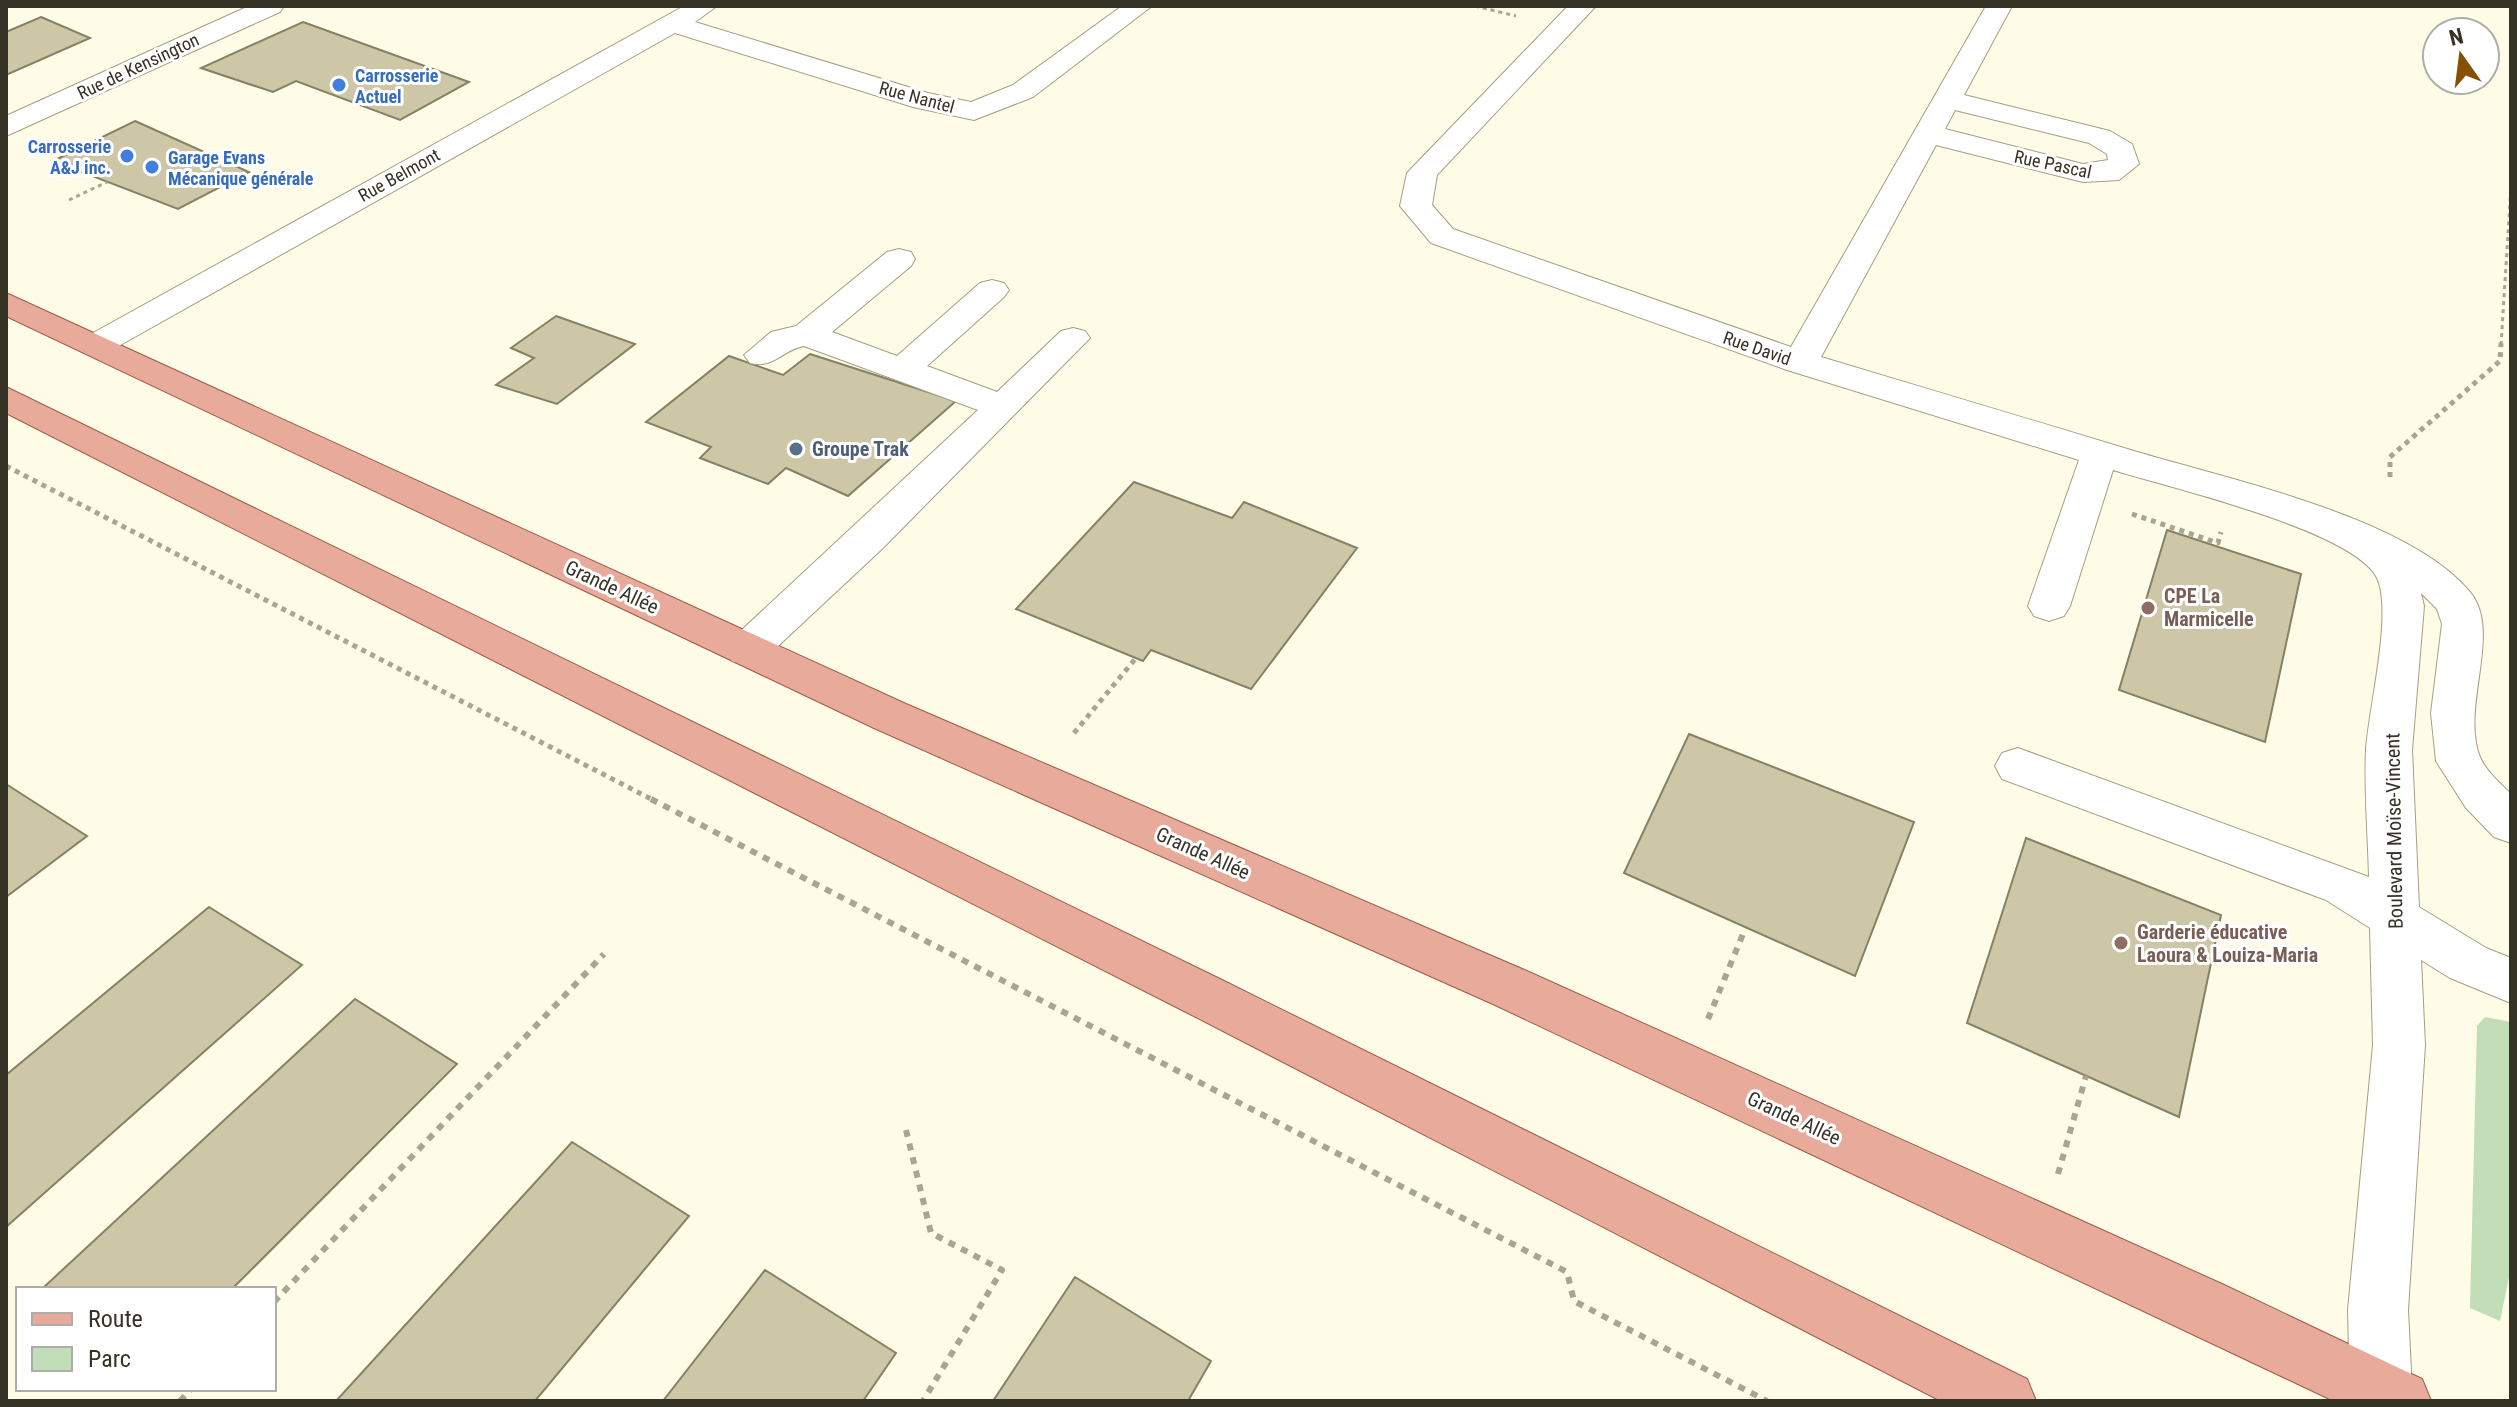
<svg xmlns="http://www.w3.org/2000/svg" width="2517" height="1407" viewBox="0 0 2517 1407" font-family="'Roboto Condensed',sans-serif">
  <rect width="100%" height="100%" fill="#fefbe7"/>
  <!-- green -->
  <path fill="#c2deb9" d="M2485,1017L2511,1022V1268L2500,1321L2470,1308L2477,1026Z"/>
  <!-- building -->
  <path fill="#cdc6a7" stroke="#878164" stroke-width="2" d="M41,17L90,38L6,75V32Z
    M303,22L469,82L400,120L296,81L273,92L201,68Z
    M135,121L249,172L178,209L53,161Z
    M556,316L635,344L557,404L496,385L534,358L511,348Z
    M810,354L956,401L848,496L786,468L768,484L700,458L711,447L646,422L729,356L783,375Z
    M1134,482L1232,518L1244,502L1357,548L1251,689L1151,650L1143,661L1016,609Z
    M2167,530L2301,574L2265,742L2119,690Z
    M1689,734L1914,822L1855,976L1624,873Z
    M6,784L87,836L6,897Z
    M2026,838L2221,915L2179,1117L1967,1023Z
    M209,907L302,965L6,1227V1075Z
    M355,999L457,1064L232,1289L44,1287Z
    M572,1142L689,1216L535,1401H336Z
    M765,1270L896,1353L863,1401H663Z
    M1075,1277L1211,1361L1188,1401H993Z"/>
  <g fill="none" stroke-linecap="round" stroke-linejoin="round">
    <!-- minor casing -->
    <g stroke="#a59f81" stroke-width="2">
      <path id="minor" d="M249,6H284L280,12L6,136V116Z
        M684,6H717L695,22L928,93L971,102L1013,85L1122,6H1152L1033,97L974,120L913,107L675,33L108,352L96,355L84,352L79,345L84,338Z
        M1568,6H1596L1437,175L1432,205L1453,229L1791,347L1986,6H2012L1964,95L2110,131L2132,144L2139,164L2119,180L2083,182L1936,145L1821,357C1925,388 2029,419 2134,451C2227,479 2408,517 2470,592C2503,632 2460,707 2480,757C2486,771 2500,783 2511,794V843L2494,837L2466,808L2436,761L2431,713L2442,624L2437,609L2421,593L2424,606L2412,750L2419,907L2486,948L2511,958V1003L2450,978L2421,960L2425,1045L2408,1310L2412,1391L2408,1401H2354L2350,1391L2348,1310L2373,1045L2370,928L2326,900L2002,779L1995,766L2002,753L2018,748L2369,877C2368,835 2364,792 2366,749C2369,707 2392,617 2378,580C2358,531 2167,487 2113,470L2070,606L2064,616L2049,621L2034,616L2028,606L2079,460L1787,370L1431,243L1400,206L1407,173ZM1955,110L2089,143L2107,154L2108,160L2083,164L1945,129Z
        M899,249L911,252L915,259L911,266L832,332L897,356L980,283L992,280L1004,283L1009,290L1004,297L927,366L997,392L1061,331L1073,328L1085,331L1090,338L883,548L762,661L747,666L732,661L726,650L732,639L978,410L804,346C782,350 774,369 750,363L744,355L771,332L796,326L887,252Z"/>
    </g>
    <!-- major casing -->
    <g stroke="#a05c46" stroke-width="2">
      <path id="major" d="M6,293L906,704L1529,972L2222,1284L2422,1379L2431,1401H2334L1493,1004L874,728L6,316Z
        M6,387L1224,981L2027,1379L2036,1401H1941L1188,1013L6,413Z"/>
    </g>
    <!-- path-far2 -->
    <path stroke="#a8a594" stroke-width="3" stroke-dasharray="4 4" stroke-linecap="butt" d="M1475,6L1516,16
      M69,200L107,182
      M2501,345L2511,187"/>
    <!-- path-far1 -->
    <path stroke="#a8a594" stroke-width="5" stroke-dasharray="5 5" stroke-linecap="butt" d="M6,466L655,801
      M2390,477V457L2500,361L2501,343
      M2132,514L2218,543L2221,532
      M1074,733L1136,658"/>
    <!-- path -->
    <path stroke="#a8a594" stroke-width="6" stroke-dasharray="7 7" stroke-linecap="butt" d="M651,799L1567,1272L1574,1301L1767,1401
      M1708,1019L1745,929
      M906,1130L931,1233L1002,1270L923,1401
      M2058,1174L2086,1076
      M274,1302L604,954
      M180,1401L191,1389"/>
    <!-- minor -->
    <use href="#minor" fill="#fff" fill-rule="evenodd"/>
    <!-- major -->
    <use href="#major" fill="#e8aa9b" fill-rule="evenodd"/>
  </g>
  <!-- markers -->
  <g fill="#3f7fe0" stroke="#fff" stroke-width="3">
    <circle cx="339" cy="85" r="8"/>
    <circle cx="127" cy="156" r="8"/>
    <circle cx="152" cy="167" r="8"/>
  </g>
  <circle fill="#5c6f8a" stroke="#fff" stroke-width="3" cx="796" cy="449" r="8"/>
  <g fill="#8d6e63" stroke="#fff" stroke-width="3">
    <circle cx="2148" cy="608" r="8"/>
    <circle cx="2121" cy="943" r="8"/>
  </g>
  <g text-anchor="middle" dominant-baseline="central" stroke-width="6" stroke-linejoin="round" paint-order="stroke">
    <!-- far-street labels -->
    <g font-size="18" fill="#353226" stroke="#fff">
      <text transform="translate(138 66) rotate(-25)">Rue de Kensington</text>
      <text transform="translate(917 97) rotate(15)">Rue Nantel</text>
      <text transform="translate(2053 164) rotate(12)">Rue Pascal</text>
      <text transform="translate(399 175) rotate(-29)">Rue Belmont</text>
      <text transform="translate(1757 348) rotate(19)">Rue David</text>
    </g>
    <!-- far-shop labels -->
    <g font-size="18" font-weight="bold" fill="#366cbe" stroke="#fff" text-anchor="start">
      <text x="355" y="75">Carrosserie<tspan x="355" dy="21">Actuel</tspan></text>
      <text x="111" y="146" text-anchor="end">Carrosserie<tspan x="111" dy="21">A&amp;J inc.</tspan></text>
      <text x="168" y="157">Garage Evans<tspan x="168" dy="21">Mécanique générale</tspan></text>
    </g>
    <!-- service labels -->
    <g font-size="20" font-weight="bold" fill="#4e5e75" stroke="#fff" text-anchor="start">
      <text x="812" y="449">Groupe Trak</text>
    </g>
    <!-- street labels -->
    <g font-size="20" fill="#353226" stroke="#fff">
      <text transform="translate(612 587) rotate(25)">Grande Allée</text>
      <text transform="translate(2394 831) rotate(-91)">Boulevard Moïse-Vincent</text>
      <text transform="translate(1203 853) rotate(24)">Grande Allée</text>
      <text transform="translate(1794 1118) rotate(25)">Grande Allée</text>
    </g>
    <!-- education labels -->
    <g font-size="20" font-weight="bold" fill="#785e54" stroke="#fff" text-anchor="start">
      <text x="2164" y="596">CPE La<tspan x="2164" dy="23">Marmicelle</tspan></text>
      <text x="2137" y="932">Garderie éducative<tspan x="2137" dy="23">Laoura &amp; Louiza-Maria</tspan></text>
    </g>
  </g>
  <!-- border -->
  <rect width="2517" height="1407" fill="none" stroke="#353226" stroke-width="16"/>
  <!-- legend -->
  <rect x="16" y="1287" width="260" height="104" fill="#ffffff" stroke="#aeada8" stroke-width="2"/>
  <rect x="32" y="1313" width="40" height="12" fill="#e8aa9b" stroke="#aeada8" stroke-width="2"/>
  <text x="88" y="1327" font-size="24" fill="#353226">Route</text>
  <rect x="32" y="1347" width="40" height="24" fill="#c2deb9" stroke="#aeada8" stroke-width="2"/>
  <text x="88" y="1367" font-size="24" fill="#353226">Parc</text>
  <!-- north arrow -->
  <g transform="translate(2461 56) rotate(346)"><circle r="38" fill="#ffffff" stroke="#aeada8" stroke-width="2"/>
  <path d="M0-6L14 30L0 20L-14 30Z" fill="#874f01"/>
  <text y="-12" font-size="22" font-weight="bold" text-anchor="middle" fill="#353226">N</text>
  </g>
</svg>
